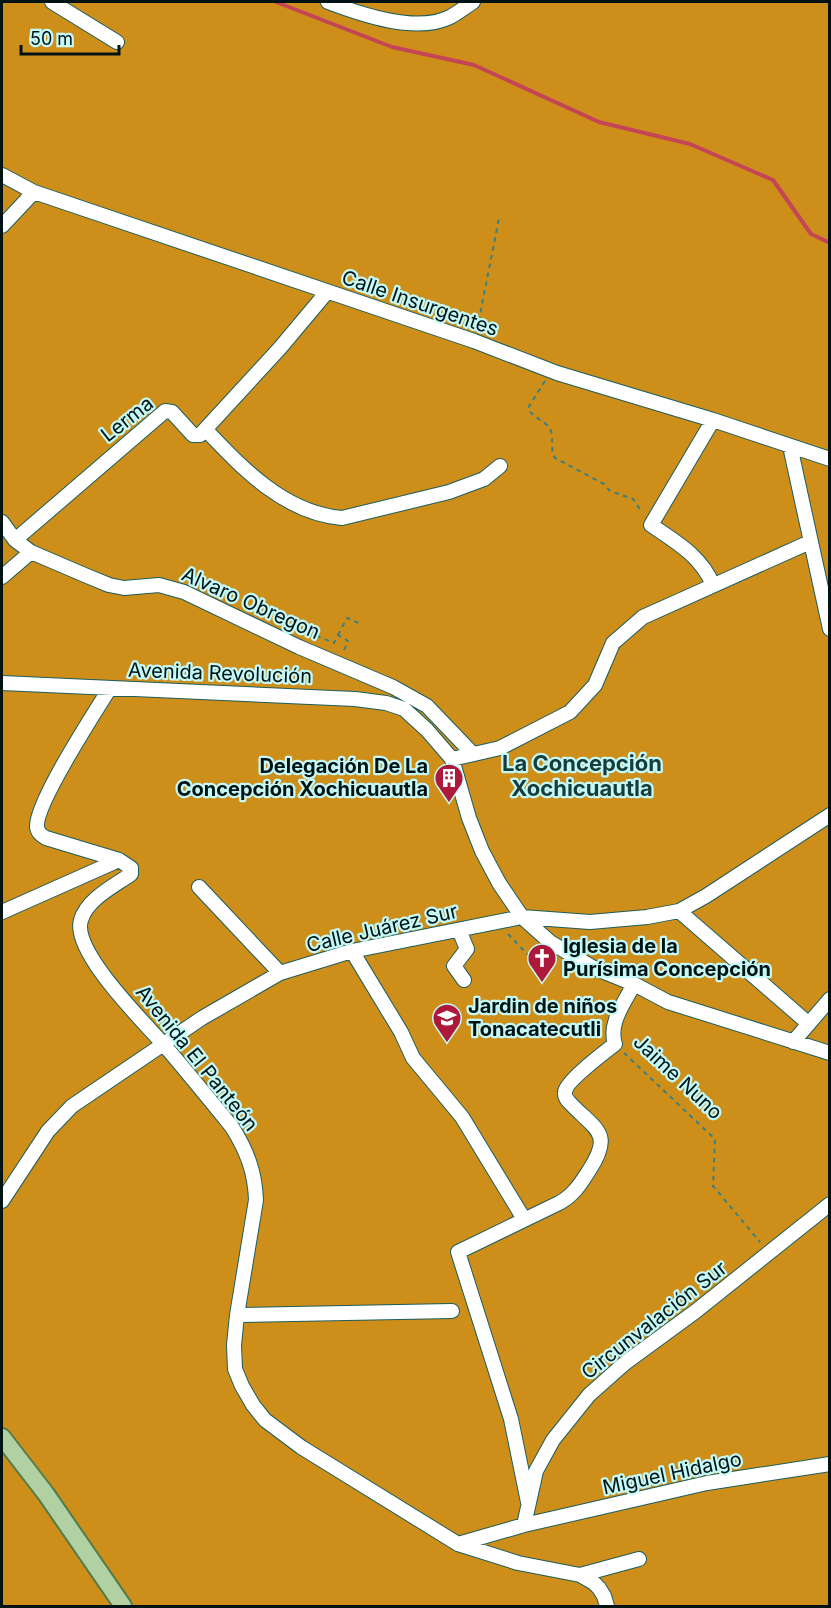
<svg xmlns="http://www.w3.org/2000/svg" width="831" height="1608" viewBox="0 0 831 1608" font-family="Inter,sans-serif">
  <rect width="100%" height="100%" fill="#6fe2e3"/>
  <!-- green -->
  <path fill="#cd8f1a" d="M2,2H829V1606H2Z"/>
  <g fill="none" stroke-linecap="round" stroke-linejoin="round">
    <!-- stream -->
    <path stroke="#c34556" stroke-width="4" d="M276,2L392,47L474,65L599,122L690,144L773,180L811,234L830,243"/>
    <!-- minor casing -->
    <g stroke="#1d5d5d" stroke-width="16">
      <path id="minor" d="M52,2L117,42
        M328,2C360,14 416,34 450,17C458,13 465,7 473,2
        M2,175L34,192L474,341L557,373L713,420L830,459
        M2,226L34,192
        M713,420L651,525C676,542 701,556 713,585
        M206,430C244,470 285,513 342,518L449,492L484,479L500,466
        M790,446L830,629
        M2,522L15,540L31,552L87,576L109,585L124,588L159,585L184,592L299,647L393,687L427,706L473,754
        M15,540L165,411L172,412L193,435H200L280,348L327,292
        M2,577L31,552
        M2,683L355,699L386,703L404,709L427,730L452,759L469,818L482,851L499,883L522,917L550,942L592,967L634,984L668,1002L830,1053
        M110,688C95,712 35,804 37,827C38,833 41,835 46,838L119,860L131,868V874C114,886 87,899 81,920C71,951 145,1023 165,1046C188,1073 210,1100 232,1127C247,1151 255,1172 256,1200L237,1315L234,1345L235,1369L242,1386L253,1405L265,1420L301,1447L458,1544L518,1563L580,1575L594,1583L599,1588L604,1596L607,1606
        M452,759L500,748L570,712L595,685L613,643L643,617L810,542
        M199,887L280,973
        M679,911L809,1024
        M2,912L119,860
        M459,930L467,949L454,966L464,980
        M352,951L401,1032L413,1058L462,1117L524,1219
        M793,1042L830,999
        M2,1201L48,1131L72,1106L202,1018L280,973L352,951L522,917L590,922L647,917L679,911L706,896L830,815
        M237,1315L452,1311
        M528,1502L511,1419L458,1252L559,1203C574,1195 581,1183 590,1169C613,1133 596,1130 571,1104C568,1101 564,1097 565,1092C566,1081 605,1052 615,1044C608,1023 625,1002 634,984
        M524,1525L536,1471L553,1440L589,1395L625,1363L696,1311L830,1204
        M458,1544L524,1525L707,1483L830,1464
        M580,1575L639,1559"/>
    </g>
    <!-- major casing -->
    <g stroke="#537b49" stroke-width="20">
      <path id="major" d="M2,1437L46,1494L123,1606"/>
    </g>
    <!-- path -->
    <path stroke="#3a8081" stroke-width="2" stroke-dasharray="4.5 4.5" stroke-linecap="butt" d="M477,330L499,218
      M545,381L528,408C532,418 545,420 550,429C555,437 549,449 555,458L604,484L610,491L633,499L642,512
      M285,614L276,619L334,643L338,635L348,641L343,653
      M338,635L347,618L361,624
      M508,934L534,961
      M624,1053L715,1139L713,1186L760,1242"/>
    <!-- minor -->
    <use href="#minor" stroke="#fff" stroke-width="14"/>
    <!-- major -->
    <use href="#major" stroke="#b2d1a3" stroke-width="16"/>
  </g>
  <!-- icons -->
  <defs>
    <g id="building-pin" transform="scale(1.5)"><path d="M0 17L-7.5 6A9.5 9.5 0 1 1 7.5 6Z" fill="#ad193b" stroke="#c5f9f8"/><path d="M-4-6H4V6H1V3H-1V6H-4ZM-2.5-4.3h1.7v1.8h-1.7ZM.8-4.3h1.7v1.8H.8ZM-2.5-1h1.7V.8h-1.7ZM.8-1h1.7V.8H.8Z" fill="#fff"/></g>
    <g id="church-pin" transform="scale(1.5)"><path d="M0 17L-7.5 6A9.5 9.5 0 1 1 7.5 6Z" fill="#ad193b" stroke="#c5f9f8"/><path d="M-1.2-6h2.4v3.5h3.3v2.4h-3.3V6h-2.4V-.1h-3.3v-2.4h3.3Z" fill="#fff"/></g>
    <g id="school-pin" transform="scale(1.5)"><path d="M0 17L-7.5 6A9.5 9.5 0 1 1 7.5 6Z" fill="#ad193b" stroke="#c5f9f8"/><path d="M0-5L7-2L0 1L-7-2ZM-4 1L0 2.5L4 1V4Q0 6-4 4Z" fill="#fff"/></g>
  </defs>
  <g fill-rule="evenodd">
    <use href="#building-pin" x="449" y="778"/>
    <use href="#church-pin" x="542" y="958"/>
    <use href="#school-pin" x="447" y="1018"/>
  </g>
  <g text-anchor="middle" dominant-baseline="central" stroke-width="4.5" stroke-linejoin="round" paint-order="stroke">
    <!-- street labels -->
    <g font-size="20" fill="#001314" stroke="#c5f9f8">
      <text transform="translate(420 303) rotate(19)">Calle Insurgentes</text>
      <text transform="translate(127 419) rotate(-38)">Lerma</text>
      <text transform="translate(251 603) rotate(24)">Alvaro Obregon</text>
      <text transform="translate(220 673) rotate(2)">Avenida Revolución</text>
      <text transform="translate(382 928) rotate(-13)">Calle Juárez Sur</text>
      <text transform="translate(197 1058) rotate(51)">Avenida El Panteón</text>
      <text transform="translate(678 1077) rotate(43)">Jaime Nuno</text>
      <text transform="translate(654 1320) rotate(-38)">Circunvalación Sur</text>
      <text transform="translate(672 1473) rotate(-12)">Miguel Hidalgo</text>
    </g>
    <!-- poi labels -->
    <g font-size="20" font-weight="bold" fill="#001314" stroke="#c5f9f8" text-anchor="start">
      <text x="428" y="766" text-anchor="end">Delegación De La<tspan x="428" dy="23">Concepción Xochicuautla</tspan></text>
      <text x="563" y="946">Iglesia de la<tspan x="563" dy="23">Purísima Concepción</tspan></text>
      <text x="468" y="1006">Jardin de niños<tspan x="468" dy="23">Tonacatecutli</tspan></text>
    </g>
    <!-- quarter labels -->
    <g font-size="22" font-weight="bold" fill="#173c3c" stroke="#c5f9f8">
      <text x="582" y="763">La Concepción<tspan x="582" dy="25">Xochicuautla</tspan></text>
    </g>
  </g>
  <!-- border -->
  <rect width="831" height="1608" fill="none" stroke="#001314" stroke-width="6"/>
  <!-- scale -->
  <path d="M21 45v9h98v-9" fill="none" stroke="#001314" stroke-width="3"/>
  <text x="30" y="45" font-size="18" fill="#001314" stroke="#c5f9f8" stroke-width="4.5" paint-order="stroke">50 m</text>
</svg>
